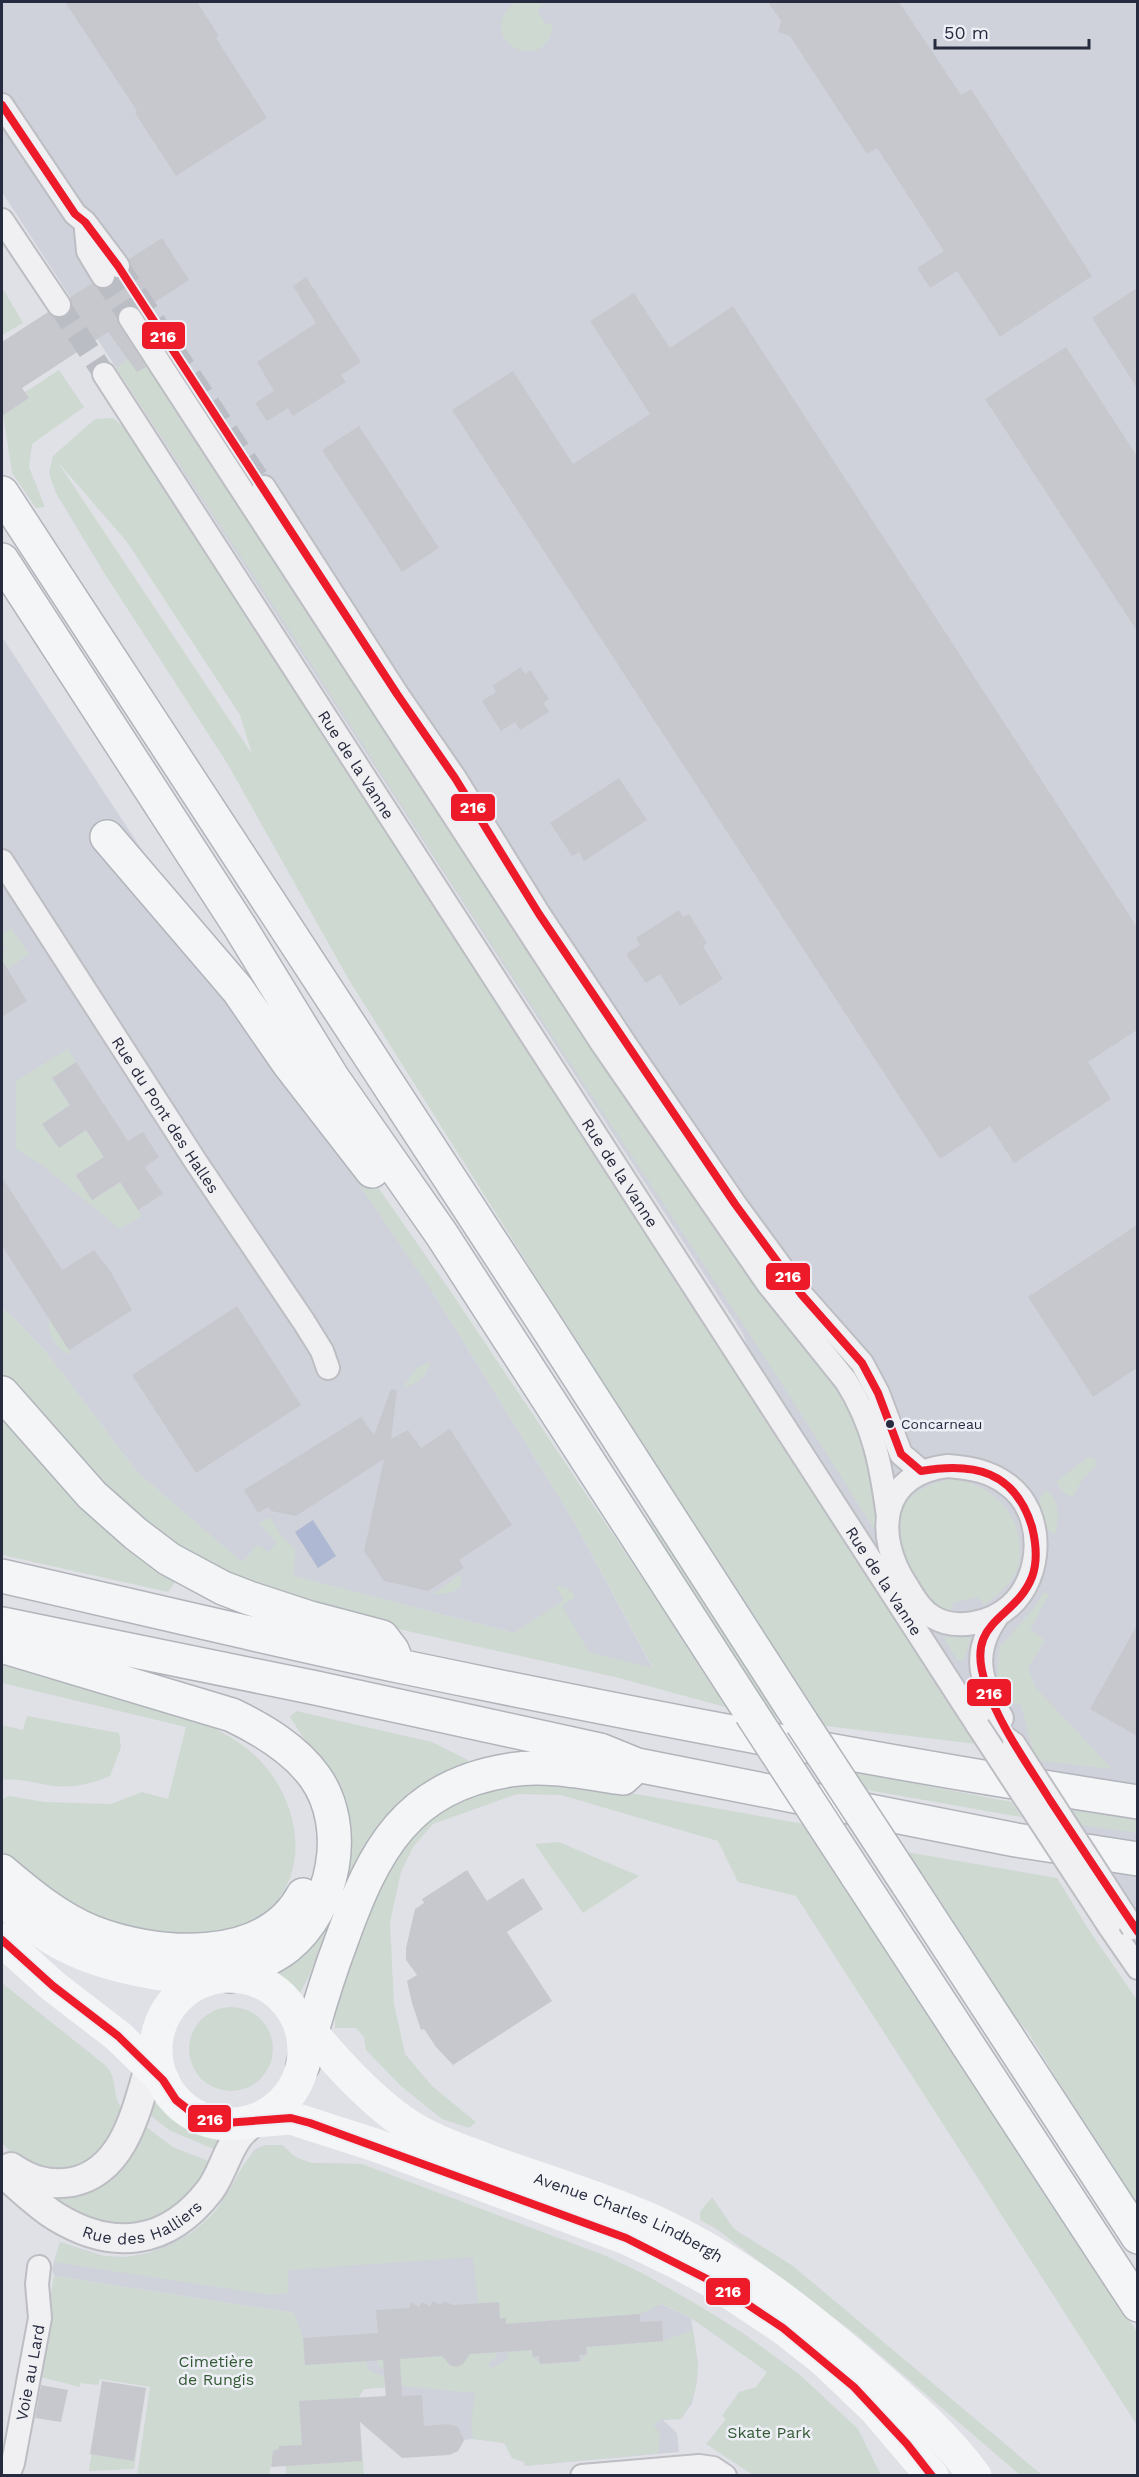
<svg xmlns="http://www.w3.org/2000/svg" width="1139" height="2477" viewBox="0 0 1139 2477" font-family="'Work Sans',sans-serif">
  <rect width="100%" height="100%" fill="#e0e1e6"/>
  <!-- built -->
  <path fill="#d0d2db" d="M2,2H1137V1961L758,1376L743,1334L2,192Z
    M2,637L436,1297L575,1523L653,1669L242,1563L137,1472L46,1352L10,1314L2,1309Z
    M265,2145H282L295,2157L311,2163L362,2164L691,2318L698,2364L697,2381L692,2403L681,2419L663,2420L677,2433L679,2452L525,2466L524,2462L512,2458L506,2443L473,2439L464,2440L458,2451L449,2455L388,2425L385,2387L364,2389L358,2398L309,2394L294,2313L54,2276L52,2269L60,2242L104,2256L126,2257L149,2253L190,2234L214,2214L254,2150Z"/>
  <!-- green -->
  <path fill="#ced9d1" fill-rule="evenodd" d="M518,2H536L544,5L537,10L546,25L553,22C551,73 485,49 505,13C508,8 512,4 518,2Z
    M2,287L23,323L2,335Z
    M140,351L841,1388L871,1458L877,1507L874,1529C740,1314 597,1105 458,893C411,821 366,748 319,676C252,572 184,470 116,368Z
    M59,370L84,407L32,444L29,467L45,507L36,508L12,473L2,407Z
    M113,418L128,431L976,1744L818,1725L349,980L227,763L103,571L56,493L49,473L53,456L95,419ZM57,461L127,542L240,715L252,754Z
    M11,928L29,954L2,972V952L6,949L2,943V934Z
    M236,1006L361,1163L449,1289L729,1708L615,1677L371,1623L211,1569L142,1521L63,1443L2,1373V1309L10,1314L46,1352L137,1472L242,1562L257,1545L269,1552L277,1542L259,1524L270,1517L281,1536L295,1549L294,1576L514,1633L564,1600L556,1587C565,1585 571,1590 575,1597L562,1606L589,1652L653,1668L575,1523L436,1297Z
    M68,1049L76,1062L52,1078L70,1105L43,1124L59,1148L86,1130L104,1157L76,1176L92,1200L120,1182L142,1216L120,1229L42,1165L16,1149V1081Z
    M50,1320L69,1350L71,1355C58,1350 45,1334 50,1320Z
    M430,1361C428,1378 417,1384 402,1388L417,1368Z
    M2,1415L87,1512L118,1541L175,1582L168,1592L2,1555Z
    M1088,1457L1095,1459L1096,1465L1082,1480L1073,1497L1064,1493L1056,1482Z
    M954,1479C987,1485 1014,1505 1019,1540C1020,1551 1021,1562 1016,1572C1009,1586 996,1596 984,1605L978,1597L953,1603L951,1612C939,1608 928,1604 920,1594C905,1576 891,1533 901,1511C910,1491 934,1481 954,1479Z
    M1046,1490C1061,1500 1059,1520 1055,1535C1039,1527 1033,1504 1046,1490Z
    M654,1520L779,1718L767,1716L646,1523Z
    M461,1574L460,1587C452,1594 443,1594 433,1594Z
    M1044,1592L1049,1595L1030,1629L1045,1640L1028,1668L1036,1688L1112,1769L1035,1760L1021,1705L1002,1700L997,1680L999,1648L1035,1607Z
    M945,1637L971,1638L963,1662L958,1660L945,1641Z
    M2,1663C39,1673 77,1684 115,1695C160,1707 206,1718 245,1747C297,1786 320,1874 259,1918C232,1936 202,1934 171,1933C161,1933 150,1934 140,1932C87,1920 48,1891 7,1857L2,1851V1799L10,1796L44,1802L111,1804L142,1792L168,1799L186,1727L2,1683Z
    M296,1711L432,1742L468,1760L466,1766L346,1887L310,1974L298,1997L294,1998L266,1979V1975L295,1954L334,1786L290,1717Z
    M27,1716L119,1733L121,1747L110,1776C91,1784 74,1788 54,1786C36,1784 20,1778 2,1780V1725L23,1730Z
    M854,1772L1012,1802L1021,1817L867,1790Z
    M551,1782L608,1789L804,1824L1137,2332V2425L796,1896L738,1882L718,1841L561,1795L517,1794L433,1824L413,1847L401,1872L390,1922L394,2004L405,2054L432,2086L476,2122L469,2128L442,2119L401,2086L366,2050L364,2037L356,2028H335V2009L374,1886L431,1811L496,1786Z
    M1068,1810L1137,1820V1833L1082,1825Z
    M559,1842L639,1876L583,1913L535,1844Z
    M906,1852L1057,1878L1087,1927L1137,2000V2204L1081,2119L1028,2032L1008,2010Z
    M2,1983L105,2065C119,2080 111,2092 121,2107C118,2116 115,2129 110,2137C90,2168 51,2178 19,2159C13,2155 7,2148 2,2143Z
    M189 2049a42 42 0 1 1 84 0a42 42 0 1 1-84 0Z
    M152,2101L179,2122L219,2137L222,2142L216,2150L169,2130L146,2112Z
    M142,2124L173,2147L211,2162L203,2177L186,2197L160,2219L135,2226L84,2219L52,2197Z
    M265,2145H282L295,2157L311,2163L362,2164L606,2256L642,2273L698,2305L743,2333L800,2375L858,2429L881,2475H753L706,2444L726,2419L722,2416L739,2392L756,2387L767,2372L691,2318L662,2304L640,2314L506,2324L505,2318H500L478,2303L473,2257L288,2270V2293L270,2295L54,2262L60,2242C75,2247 90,2254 105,2256C149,2263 201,2236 224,2199C237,2180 244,2155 265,2145Z
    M712,2197L734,2229L793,2266L1042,2475H1020L858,2336L715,2228L700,2220V2212Z
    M54,2276L294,2313L303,2338L306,2365L366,2361L368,2370L383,2376L386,2369L379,2367L377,2360L444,2356L449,2365L456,2367L465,2362L467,2354L496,2352V2358L488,2363L491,2369L508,2359V2352L532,2350L533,2357L540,2364L580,2362L587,2353L586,2347L663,2341L693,2330C699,2365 702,2389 681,2419H662L654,2425L660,2434L658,2453L525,2466L524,2462L512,2458L504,2443L473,2439L471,2424L475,2393L402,2386L364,2389L358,2398L364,2475H286L285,2446L280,2451H274L269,2475H137L150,2387L100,2379L98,2385L80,2383V2387L37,2376Z
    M102,2381L146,2388L134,2469L89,2471Z"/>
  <!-- water -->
  <path fill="#aeb8d2" d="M313,1520L336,1556L318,1568L295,1532Z"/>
  <!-- building -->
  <path fill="#c7c8ce" d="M65,2H197L219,36L216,38L267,118L176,176L135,113L137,111Z
    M768,2H899L961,95L971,89L1092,276L1000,337L957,271L930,288L917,268L944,251L877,148L867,154L790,36L778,32L781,21Z
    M162,238L189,280L141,311L136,306H123L118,311L117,318L119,325L146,367L137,372L108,332L22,388L29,398L2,416V342L48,312L54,317L66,316L71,310L70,297L92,284L103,289L110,287L116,279L126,277L130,272L129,259Z
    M306,277L361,362L341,375L346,382L293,416L288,408L267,421L255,403L274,391L257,362L316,323L293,286Z
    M1137,288V388L1092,318Z
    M634,293L670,348L733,306L1137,927V1030L1088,1062L1111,1099L1014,1163L990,1126L940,1159L452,410L513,371L573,464L650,414L590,321Z
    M1066,347L1137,456V631L985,399Z
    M359,426L439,548L402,572L322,450Z
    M521,667L525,674L530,670L549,699L543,703L549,712L520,730L515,722L501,731L482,701L496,692L492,686Z
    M619,778L647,820L584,861L579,852L572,856L550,823Z
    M679,910L683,917L689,914L707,943L703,946L723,979L680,1006L660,974L646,983L626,954L640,945L636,938Z
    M2,960L27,1001L2,1017Z
    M76,1062L128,1141L143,1132L159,1157L145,1167L163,1194L138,1210L120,1182L92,1200L76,1175L104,1157L86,1130L59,1148L42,1124L70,1105L52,1078Z
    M2,1177L62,1270L94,1250L111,1272L132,1310L69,1350L2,1246Z
    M1137,1225V1368L1093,1397L1028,1297Z
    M237,1306L301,1405L196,1473L132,1375Z
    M391,1389L397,1390L391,1439L408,1430L421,1448L450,1429L512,1525L459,1560L464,1568L428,1591L384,1581L364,1551L384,1459L296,1516L271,1511L268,1507L258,1513L244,1490L361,1417L374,1435Z
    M1137,1625V1736L1090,1709Z
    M467,1870L487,1901L523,1878L543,1909L507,1932L552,2001L453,2065L436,2047L424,2029L421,2030L412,2003L407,1981L417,1975L406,1960V1948L415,1909L424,1903L422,1899Z
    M433,2301L441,2305L444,2301L453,2305L499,2302L500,2318H506V2324L640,2314V2322L662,2321L663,2341L586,2347L587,2354L579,2355L580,2361L540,2364L539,2356L533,2357L532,2350L470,2354L463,2364L456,2367L450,2365L442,2356L400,2359L402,2396L422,2395L424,2426L448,2424L458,2427L464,2440L458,2451L449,2455L402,2458L360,2422L362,2461L271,2467L273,2451L279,2449V2446L302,2445L299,2401L386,2396L383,2360L305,2365L303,2338L378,2333L376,2310L409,2308L411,2302L419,2307L422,2302L430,2306Z
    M102,2381L146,2388L134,2461L90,2454Z
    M41,2385L68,2390L61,2422L35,2418Z"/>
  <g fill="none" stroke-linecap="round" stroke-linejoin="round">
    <!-- minor-tunnel -->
    <path stroke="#bbbdc5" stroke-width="22" stroke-dasharray="22 11" stroke-linecap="butt" d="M118,266L264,487
      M103,276L130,318
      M59,305L104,374"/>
    <!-- minor casing -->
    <g stroke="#bdbec3" stroke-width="26">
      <g id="minor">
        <path d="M2,105L75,214L85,222L118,266"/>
        <path d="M2,220L59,305"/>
        <path d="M86,230L88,251L103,276"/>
        <path d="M130,318L601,1042L768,1284L846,1381C874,1426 881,1465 888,1517"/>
        <path id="s1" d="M104,374L978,1726"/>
        <path d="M264,487L397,694L455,778L539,914L626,1045L735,1204L801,1294L862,1363L878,1393L901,1454L921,1471"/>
        <path id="s2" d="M2,861L196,1162L304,1322L322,1351L328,1368"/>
        <path d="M948,1466C971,1468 990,1471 1008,1485C1046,1513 1043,1577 1010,1606C991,1623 956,1631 933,1617C921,1610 914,1597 907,1586C874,1536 879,1474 948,1466Z"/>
        <path d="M999,1614C971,1652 979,1680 1002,1718"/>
        <path d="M978,1704L993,1729L1014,1744"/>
        <path d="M1109,1926L1138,1968"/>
        <path id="s3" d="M8,2476L13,2463L40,2318L37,2284L39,2267"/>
        <path d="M582,2476L699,2466L713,2468L725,2476"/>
      </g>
    </g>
    <!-- tertiary casing -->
    <g stroke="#bdbec3" stroke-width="32">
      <g id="tertiary">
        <path d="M11,2167C30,2180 48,2186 72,2182C132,2170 139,2091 157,2043"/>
        <path id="s4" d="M2,2172C19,2187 36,2204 55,2216C113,2252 168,2245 210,2190C222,2174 226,2153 238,2137C242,2131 249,2126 254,2121"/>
      </g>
    </g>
    <!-- trunk casing -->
    <g stroke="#b2b4bb" stroke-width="36">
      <path id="trunk" d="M2,1393L92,1495L136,1534L169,1559L223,1588L249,1598L310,1618L382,1637L392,1650L398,1665
        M2,1576C134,1606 266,1638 399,1666C644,1717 890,1764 1138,1802
        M2,1624L316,1688L600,1750L637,1765L1016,1840L1138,1859
        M2,1646L232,1715C263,1730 295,1749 315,1777C351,1828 334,1909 287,1947C270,1960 249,1968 230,1976
        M2,1871C29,1894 58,1918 92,1932C155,1957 265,1966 303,1895
        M303,2065C314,2022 326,1981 342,1939C374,1850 407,1786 510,1770C547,1764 587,1773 623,1778L637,1765"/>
    </g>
    <!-- motorway casing -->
    <g stroke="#b2b4bb" stroke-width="36">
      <path id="motorway" d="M2,493L541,1318L802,1723
        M2,560L240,927L332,1077L442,1235L751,1713
        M107,837L238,990L289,1064L372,1171
        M856,1874L1138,2305
        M907,1883L1138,2237"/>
    </g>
    <!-- minor -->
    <use href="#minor" stroke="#f0f0f2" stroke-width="22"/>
    <!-- tertiary -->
    <use href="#tertiary" stroke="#f0f0f2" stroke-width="28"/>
    <!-- secondary -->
    <g stroke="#f4f5f6" stroke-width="33">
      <path d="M2,1897C59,1960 126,1970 206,1980"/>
      <path d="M2,1940L53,1986L118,2036L163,2080"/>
      <circle cx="230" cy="2050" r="74"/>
      <path id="s5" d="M293,2011C327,2051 371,2104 416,2130C440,2144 466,2152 492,2162C548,2182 607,2200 662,2225C742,2263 813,2320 880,2379C914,2409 948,2439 975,2476"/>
      <path d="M254,2121L291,2118L378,2146L626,2238L682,2265L717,2284L783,2328L825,2361L875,2409L932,2476"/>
    </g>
    <!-- trunk -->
    <use href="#trunk" stroke="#f4f5f6" stroke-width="33"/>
    <!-- motorway -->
    <use href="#motorway" stroke="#f4f5f6" stroke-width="33"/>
    <!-- minor-bridge casing -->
    <g stroke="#bdbec3" stroke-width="26" stroke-linecap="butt">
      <path id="minor-bridge" d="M978,1726L1109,1926
        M1014,1744L1133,1928"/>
    </g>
    <!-- motorway-bridge casing -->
    <g stroke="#b2b4bb" stroke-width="36" stroke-linecap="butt">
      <path id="motorway-bridge" d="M751,1713L856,1874
        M802,1723L907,1883"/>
    </g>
    <!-- minor-bridge -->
    <use href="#minor-bridge" stroke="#f0f0f2" stroke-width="22"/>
    <!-- motorway-bridge -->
    <use href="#motorway-bridge" stroke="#f4f5f6" stroke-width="33"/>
    <!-- bus-1 casing -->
    <g stroke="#eeeff6" stroke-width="12">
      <path id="bus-1" d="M2,105L75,214L85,222L118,266L397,694L455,778L539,914L735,1204L801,1294L862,1363L878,1393L901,1454L921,1471C974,1462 1015,1471 1032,1527C1036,1543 1038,1561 1032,1577C1015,1621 963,1619 986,1685C1000,1727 1027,1763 1050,1800C1079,1844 1108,1888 1138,1932
        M2,1940L53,1986L118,2036L163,2080L176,2100L195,2115L225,2123L291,2118L310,2123L626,2238L717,2284L783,2328L854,2387L907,2444L932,2476"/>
    </g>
    <!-- bus-1 -->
    <use href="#bus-1" stroke="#ed1b2a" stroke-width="8"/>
  </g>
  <!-- markers -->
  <circle fill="#272b3f" stroke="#eeeff6" stroke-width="2" cx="890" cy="1424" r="5"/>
  <g text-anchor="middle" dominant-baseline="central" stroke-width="5" stroke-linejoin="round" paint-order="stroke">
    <!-- bus labels -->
    <g font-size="14" fill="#272b3f" stroke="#eeeff6" text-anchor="start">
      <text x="901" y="1424">Concarneau</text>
    </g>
    <!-- street labels -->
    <g font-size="16" fill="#272b3f" stroke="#eeeff6">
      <text stroke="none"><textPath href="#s1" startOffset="465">Rue de la Vanne</textPath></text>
      <text stroke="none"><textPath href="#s2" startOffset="302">Rue du Pont des Halles</textPath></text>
      <text stroke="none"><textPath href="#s1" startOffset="951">Rue de la Vanne</textPath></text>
      <text stroke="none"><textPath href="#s1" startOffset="1437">Rue de la Vanne</textPath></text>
      <text stroke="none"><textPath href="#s4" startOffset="164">Rue des Halliers</textPath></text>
      <text stroke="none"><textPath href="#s5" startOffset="402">Avenue Charles Lindbergh</textPath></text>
      <text stroke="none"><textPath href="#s3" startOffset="106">Voie au Lard</textPath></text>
    </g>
    <!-- park labels -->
    <g font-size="16" fill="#345b35" stroke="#eeeff6">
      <text x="216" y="2361">Cimetière<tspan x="216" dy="18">de Rungis</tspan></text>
      <text x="769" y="2432">Skate Park</text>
    </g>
  </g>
  <g stroke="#eeeff6" stroke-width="2">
    <rect x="141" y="321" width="45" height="29" rx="6" fill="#ed1b2a"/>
    <rect x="450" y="793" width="46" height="29" rx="6" fill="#ed1b2a"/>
    <rect x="765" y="1262" width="46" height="29" rx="6" fill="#ed1b2a"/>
    <rect x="966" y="1678" width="46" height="29" rx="6" fill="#ed1b2a"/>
    <rect x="187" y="2104" width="45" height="29" rx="6" fill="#ed1b2a"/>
    <rect x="705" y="2277" width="46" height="29" rx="6" fill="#ed1b2a"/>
  </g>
  <g font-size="16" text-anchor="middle" font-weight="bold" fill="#fff">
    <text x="163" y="342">216</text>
    <text x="473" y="813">216</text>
    <text x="788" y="1282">216</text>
    <text x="989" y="1699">216</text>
    <text x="210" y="2125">216</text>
    <text x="728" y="2297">216</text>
  </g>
  <!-- border -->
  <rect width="1139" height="2477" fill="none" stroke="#272b3f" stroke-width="6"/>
  <!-- scale -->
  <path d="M935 39v9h154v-9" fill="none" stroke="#272b3f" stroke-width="3"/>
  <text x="944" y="39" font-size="18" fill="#272b3f" stroke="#eeeff6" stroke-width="4.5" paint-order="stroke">50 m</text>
</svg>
